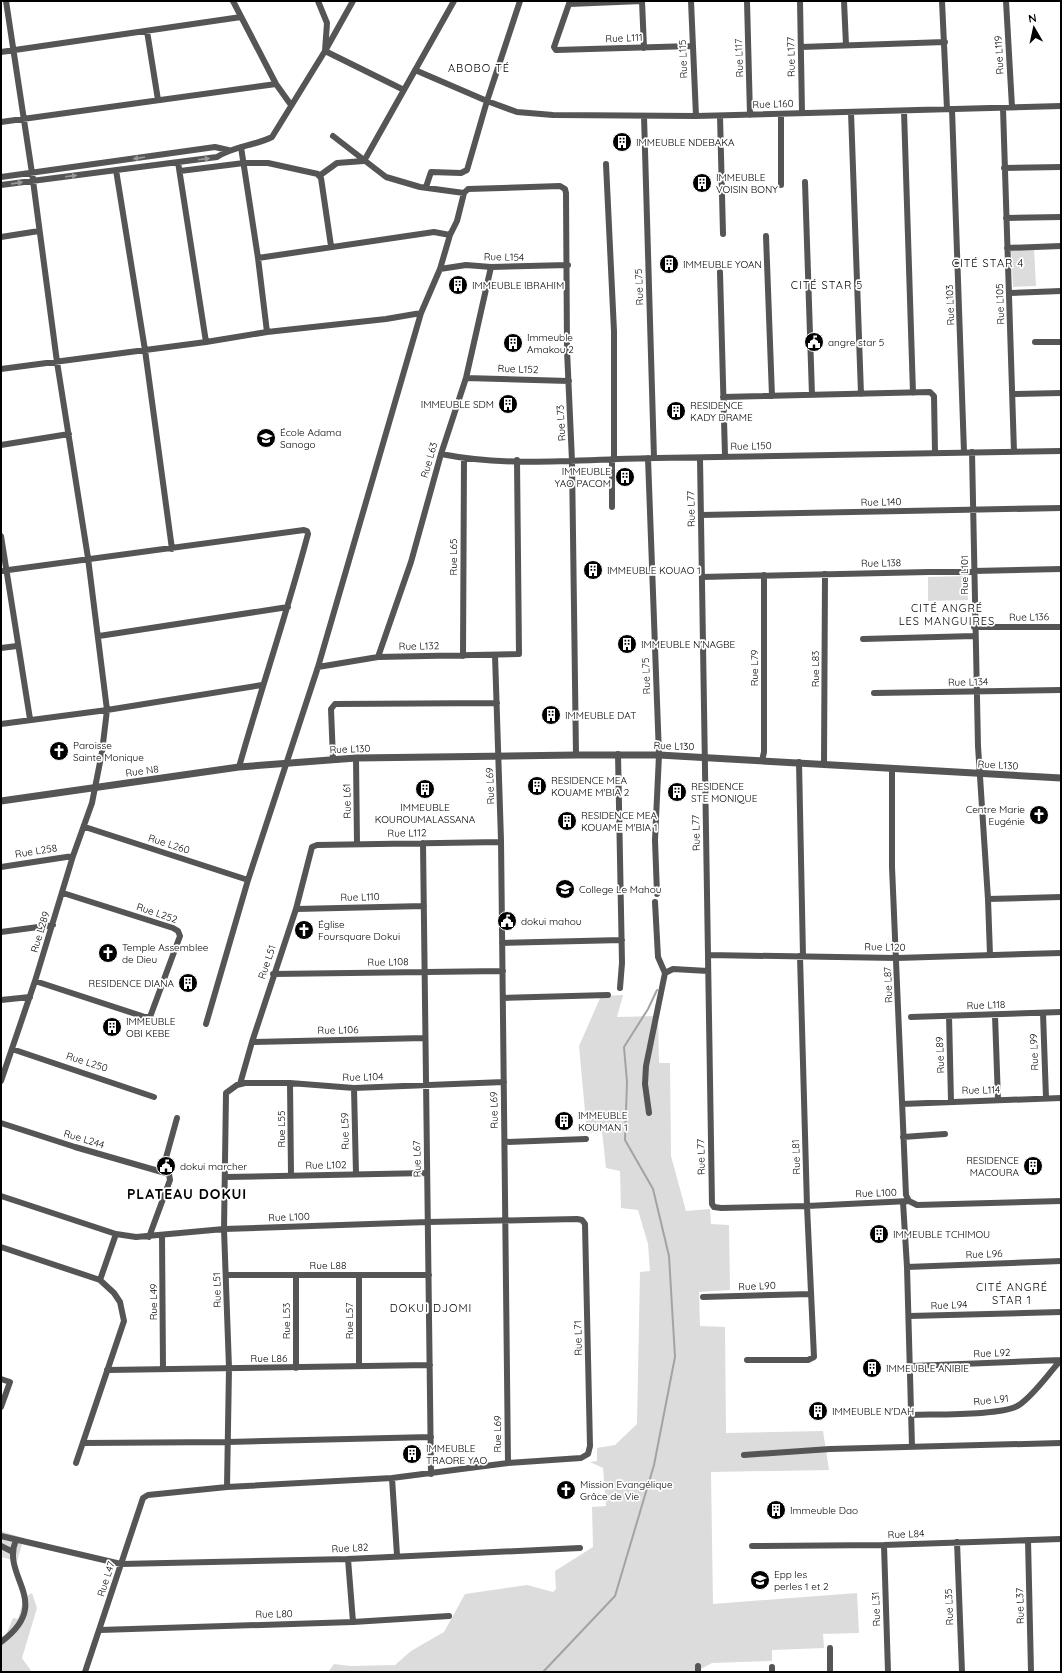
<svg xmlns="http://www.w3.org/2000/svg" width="1062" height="1673" viewBox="0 0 1062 1673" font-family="Quicksand,sans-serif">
  <rect width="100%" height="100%" fill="#fff"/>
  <!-- green -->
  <path fill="#dcdcdc" d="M1034,248L1036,286L1013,287L1011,249Z
    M967,576L968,600L928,601V577Z
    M623,995L617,1017L658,1016L659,1063H670L671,1156L686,1211L710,1209L711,1224L729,1225L730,1290L699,1292L700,1326L725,1327L726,1433L823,1431L829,1470L711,1472L713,1604L857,1593L859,1633L823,1634L824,1648L772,1650V1661L712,1663L695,1672H328L334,1664L350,1666L395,1665L411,1651L444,1632L465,1594L527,1585L553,1592L556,1589L555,1571L593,1547L592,1507L606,1506L603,1468L590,1462L597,1461V1448L615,1445L637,1424L640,1272L650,1271L648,1244L638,1210L621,1208L620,1171L606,1168L602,1131L587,1133L579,1046L601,996Z
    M1,1531L24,1538L17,1561L1,1557Z
    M32,1593L37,1608L22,1658L32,1672H1V1639L6,1635L13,1618L18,1619L24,1598Z"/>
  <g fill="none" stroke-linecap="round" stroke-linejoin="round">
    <!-- stream -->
    <path stroke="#a3a3a3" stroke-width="2" d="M543,1672L615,1596L654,1465L675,1357L669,1256L653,1189L625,1140L627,1082L624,1047L648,1009L657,990"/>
    <!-- minor -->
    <path stroke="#555" stroke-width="6" d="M233,1L276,84L291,105
      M353,1L325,51L404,90
      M570,1L554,47L556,50L692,46
      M642,1L644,48
      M691,1L696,116
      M747,1L750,115
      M800,1L802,113
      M844,1L846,45
      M942,1L947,109
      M1006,1L1012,107
      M569,4L642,1
      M147,31L158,100
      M801,47L945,42
      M1,52L241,17
      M415,70L487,101L517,112L553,115L696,116L1061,106
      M1003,108L1014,452
      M952,109L964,452
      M904,111L913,393
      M851,112L861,394
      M781,114V185
      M644,116L654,458
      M720,116L723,234
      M1,122L276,84
      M333,136L386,177L420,187L464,193
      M241,147L258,258L267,332
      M178,162L206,342
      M606,164L614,331V459
      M1004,168L1061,167
      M116,170L145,350L172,549
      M180,171L244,163H268L318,174L321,178L331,246
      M319,176L337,163L364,161L454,1
      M1,177L215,147L228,150
      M805,182L812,395
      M1,185L217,157C234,146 254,146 272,137L325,51L327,23L318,1
      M426,187L431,172L461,173L467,170L487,101L520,1
      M1006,218L1061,217
      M766,236L772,396
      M1,237L39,231
      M1007,248L1061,246
      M258,258L434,232L450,235
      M440,269L466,265L491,267L568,265
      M720,272L725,456
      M1010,293L1061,291
      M1035,342H1061
      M1,369L206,342L267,332L386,319L421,313
      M466,378L569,381
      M1013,394L1061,393
      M723,397L930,392L934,396L935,453
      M1,445L69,434
      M972,452L978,746L988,899
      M441,454C511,468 585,459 656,458C791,456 926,453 1061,451
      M648,458L659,755L655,840L657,894
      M700,458L712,1204L714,1207L721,1208L807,1206L909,1201L917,1205L1061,1201
      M612,507V459
      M701,515L1061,508
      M1,536L30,719
      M1,571L304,530L307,531L308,534C287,613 261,689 239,767
      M702,577L1061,569
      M974,627H1061
      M99,636L288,607
      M863,639L975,636
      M1,648L17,646
      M495,655L501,840L508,1463
      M463,656L464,458
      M378,657L411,562L441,454L466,378L491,267
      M318,667L378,657L519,654L517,460
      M874,693L1061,690
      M1,724L107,710L262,685
      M618,754L622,963L620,988
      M356,758L357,844
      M333,759L331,709L335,704L497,703
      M762,761L764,752V575
      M799,762L803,956
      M824,764L825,574
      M892,769V867L906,1195L909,1201
      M85,827L248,880
      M423,843L431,1474
      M1,867L73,856
      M655,902L658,957L665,973
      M296,909L424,906
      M1,932L53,925
      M502,943L622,940
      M708,955L897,958L1061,953
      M990,955L988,899L1061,897
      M273,974L503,971
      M35,981L145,1017H150L180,936L178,931L173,928L63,893
      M503,998L608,995
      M1,1000L30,997
      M1043,1013L1046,1098
      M995,1015L998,1100
      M949,1016L951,1101
      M911,1017L1061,1012
      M206,1024L248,880L318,667L421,313L440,269L450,235L457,221L464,193L468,189L560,186L565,189L566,193L567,350L572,461L576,755
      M252,1042L425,1038
      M12,1049L154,1097
      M1,1081L35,981L73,856L92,803L102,752L107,710L88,558L57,362L32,173L6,1
      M290,1083L291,1175
      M240,1084L252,1042L296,909L312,847L317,845L501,842
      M354,1088L356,1174
      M902,1104L1061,1098
      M649,1113L645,1084L646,1066L665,973L673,969L708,971
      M1,1123L75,1147L169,1174L170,1180L149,1237
      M903,1137L945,1134
      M505,1142L586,1139
      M162,1172L177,1118
      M226,1177L427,1173
      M1,1196L116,1234L136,1237L224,1229L428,1222L577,1219L582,1220L585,1224L590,1446L588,1454L581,1458L508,1463L392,1478L227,1487L148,1495L143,1498L85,1672
      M903,1202L907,1267L912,1446
      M162,1235L163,1369
      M1,1247L100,1280L114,1293L120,1302L124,1321L76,1463
      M907,1267L1061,1261
      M227,1275H429
      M359,1275V1366
      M100,1280L116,1234
      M703,1297L811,1294
      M909,1316L1061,1312
      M747,1360H808L814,1357L807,1206L800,956
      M911,1366L1061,1360
      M296,1368V1275
      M107,1370L430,1365
      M1,1379L10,1382L1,1407
      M912,1415C933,1414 1004,1416 1019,1405C1034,1395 1048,1374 1061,1360
      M83,1443L228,1442L431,1437
      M744,1455L830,1449L1061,1443
      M392,1478L397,1555
      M227,1487L229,1368L224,1229L226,1093L237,1085L245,1083H290L354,1088L504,1082
      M1,1536L121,1564L348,1559L580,1548
      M1028,1540L1031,1672
      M957,1542L962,1672
      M884,1545L888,1672
      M1,1546L13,1552
      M752,1546L884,1545L1061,1539
      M348,1559L353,1622
      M100,1630L353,1622L449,1616
      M1,1642C55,1602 0,1577 16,1540
      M830,1648V1672
      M698,1666V1672
      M772,1672V1667"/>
    <!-- tertiary -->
    <path stroke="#555" stroke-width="7" d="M1,801L239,767L356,758L576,755H659L1061,778"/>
  </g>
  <!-- one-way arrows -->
  <defs><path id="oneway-solid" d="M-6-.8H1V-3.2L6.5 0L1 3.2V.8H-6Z"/></defs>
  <g fill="#999">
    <use href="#oneway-solid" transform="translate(139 158) rotate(172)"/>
    <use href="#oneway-solid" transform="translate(204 159) rotate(-7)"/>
    <use href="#oneway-solid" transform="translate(71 176) rotate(-7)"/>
    <use href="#oneway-solid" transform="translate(17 183) rotate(-8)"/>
  </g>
  <!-- icons -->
  <defs>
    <g id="building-disc" transform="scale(1)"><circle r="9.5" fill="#000" stroke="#fff"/><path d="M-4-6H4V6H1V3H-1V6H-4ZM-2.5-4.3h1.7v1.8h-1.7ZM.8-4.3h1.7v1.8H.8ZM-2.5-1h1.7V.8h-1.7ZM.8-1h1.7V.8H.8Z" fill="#fff"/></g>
    <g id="civic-disc" transform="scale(1)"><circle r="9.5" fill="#000" stroke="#fff"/><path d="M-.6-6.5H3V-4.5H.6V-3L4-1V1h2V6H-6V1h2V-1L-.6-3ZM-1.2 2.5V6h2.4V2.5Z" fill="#fff"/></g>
    <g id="school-disc" transform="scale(1)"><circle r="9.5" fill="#000" stroke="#fff"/><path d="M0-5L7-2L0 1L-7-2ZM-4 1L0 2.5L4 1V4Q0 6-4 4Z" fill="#fff"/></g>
    <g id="church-disc" transform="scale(1)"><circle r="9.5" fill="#000" stroke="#fff"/><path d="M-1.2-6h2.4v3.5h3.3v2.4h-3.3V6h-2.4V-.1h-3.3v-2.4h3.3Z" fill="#fff"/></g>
  </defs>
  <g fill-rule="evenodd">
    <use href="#building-disc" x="622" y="142"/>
    <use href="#building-disc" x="702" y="183"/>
    <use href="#building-disc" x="669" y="264"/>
    <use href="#building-disc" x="458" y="285"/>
    <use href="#civic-disc" x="814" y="342"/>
    <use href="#building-disc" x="513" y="343"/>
    <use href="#building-disc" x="508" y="404"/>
    <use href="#building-disc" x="676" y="411"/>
    <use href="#school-disc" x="266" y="438"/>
    <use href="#building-disc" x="625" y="477"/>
    <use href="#building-disc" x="593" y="570"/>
    <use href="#building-disc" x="627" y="644"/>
    <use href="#building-disc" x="551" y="715"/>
    <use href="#church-disc" x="59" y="751"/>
    <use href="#building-disc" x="537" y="786"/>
    <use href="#building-disc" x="425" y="789"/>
    <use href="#building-disc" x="677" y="792"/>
    <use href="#church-disc" x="1039" y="815"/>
    <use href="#building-disc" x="567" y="821"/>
    <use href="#school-disc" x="565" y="889"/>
    <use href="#civic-disc" x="507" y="921"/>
    <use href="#church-disc" x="304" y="930"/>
    <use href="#church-disc" x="108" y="953"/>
    <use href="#building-disc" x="188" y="983"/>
    <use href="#building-disc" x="112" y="1027"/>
    <use href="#building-disc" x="564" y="1121"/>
    <use href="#civic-disc" x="166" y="1166"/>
    <use href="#building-disc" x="1033" y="1166"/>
    <use href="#building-disc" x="879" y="1234"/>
    <use href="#building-disc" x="872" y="1368"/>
    <use href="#building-disc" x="818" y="1411"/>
    <use href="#building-disc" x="412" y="1454"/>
    <use href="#church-disc" x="566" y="1490"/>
    <use href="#building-disc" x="776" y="1510"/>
    <use href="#school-disc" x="760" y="1580"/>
  </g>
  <g text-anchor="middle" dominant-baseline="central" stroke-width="3.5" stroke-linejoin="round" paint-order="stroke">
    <!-- street labels -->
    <g font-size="10" fill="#000" stroke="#fff">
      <text transform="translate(624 38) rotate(-2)">Rue L111</text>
      <text transform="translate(999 55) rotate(-93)">Rue L119</text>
      <text transform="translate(791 57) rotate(-91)">Rue L177</text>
      <text transform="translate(739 58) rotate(-92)">Rue L117</text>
      <text transform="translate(683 59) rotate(-92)">Rue L115</text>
      <text transform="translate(773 104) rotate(-2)">Rue L160</text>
      <text transform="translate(504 257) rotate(1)">Rue L154</text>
      <text transform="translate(639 287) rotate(-92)">Rue L75</text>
      <text transform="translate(1000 304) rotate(-92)">Rue L105</text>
      <text transform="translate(950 305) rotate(-92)">Rue L103</text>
      <text transform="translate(518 369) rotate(2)">Rue L152</text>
      <text transform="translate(561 423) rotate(-93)">Rue L73</text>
      <text transform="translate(751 446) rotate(-1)">Rue L150</text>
      <text transform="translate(429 460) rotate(-74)">Rue L63</text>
      <text transform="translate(881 502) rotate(-1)">Rue L140</text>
      <text transform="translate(691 509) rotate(-91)">Rue L77</text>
      <text transform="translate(453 557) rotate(-90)">Rue L65</text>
      <text transform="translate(881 563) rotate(-1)">Rue L138</text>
      <text transform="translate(964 575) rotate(-90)">Rue L101</text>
      <text transform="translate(1029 617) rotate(-1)">Rue L136</text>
      <text transform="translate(419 646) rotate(-1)">Rue L132</text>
      <text transform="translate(754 668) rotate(-90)">Rue L79</text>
      <text transform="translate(815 669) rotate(-90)">Rue L83</text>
      <text transform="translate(646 676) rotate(-92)">Rue L75</text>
      <text transform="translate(968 682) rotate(-1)">Rue L134</text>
      <text transform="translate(674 746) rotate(2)">Rue L130</text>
      <text transform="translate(350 749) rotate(-2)">Rue L130</text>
      <text transform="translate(998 765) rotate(3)">Rue L130</text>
      <text transform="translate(142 771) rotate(-8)">Rue N8</text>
      <text transform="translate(490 786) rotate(-92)">Rue L69</text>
      <text transform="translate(347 801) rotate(-91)">Rue L61</text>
      <text transform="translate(407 833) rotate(-1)">Rue L112</text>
      <text transform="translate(696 833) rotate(-91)">Rue L77</text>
      <text transform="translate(169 844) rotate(18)">Rue L260</text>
      <text transform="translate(36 851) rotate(-9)">Rue L258</text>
      <text transform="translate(360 897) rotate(-1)">Rue L110</text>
      <text transform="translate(157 913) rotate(19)">Rue L252</text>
      <text transform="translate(40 932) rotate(-73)">Rue L289</text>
      <text transform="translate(885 947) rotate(1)">Rue L120</text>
      <text transform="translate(267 962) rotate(-71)">Rue L51</text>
      <text transform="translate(388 962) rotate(-1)">Rue L108</text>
      <text transform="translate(888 985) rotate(-92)">Rue L87</text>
      <text transform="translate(986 1005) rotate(-2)">Rue L118</text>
      <text transform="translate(338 1030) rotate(-1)">Rue L106</text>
      <text transform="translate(1034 1052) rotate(-92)">Rue L99</text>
      <text transform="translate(940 1055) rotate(-92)">Rue L89</text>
      <text transform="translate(87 1062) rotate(18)">Rue L250</text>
      <text transform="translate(363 1077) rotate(-1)">Rue L104</text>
      <text transform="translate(981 1090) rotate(-1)">Rue L114</text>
      <text transform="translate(494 1110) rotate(-91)">Rue L69</text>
      <text transform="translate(281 1129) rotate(-90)">Rue L55</text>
      <text transform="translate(345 1131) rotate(-91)">Rue L59</text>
      <text transform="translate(84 1139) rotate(17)">Rue L244</text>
      <text transform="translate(701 1157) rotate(-91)">Rue L77</text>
      <text transform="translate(796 1157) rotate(-92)">Rue L81</text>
      <text transform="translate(417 1159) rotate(-91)">Rue L67</text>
      <text transform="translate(326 1165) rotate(-1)">Rue L102</text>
      <text transform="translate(876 1193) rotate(-2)">Rue L100</text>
      <text transform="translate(289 1217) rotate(-2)">Rue L100</text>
      <text transform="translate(984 1254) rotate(-2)">Rue L96</text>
      <text x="328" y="1265">Rue L88</text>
      <text transform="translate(757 1286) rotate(-2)">Rue L90</text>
      <text transform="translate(217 1290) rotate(-91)">Rue L51</text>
      <text transform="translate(153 1302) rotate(-90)">Rue L49</text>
      <text transform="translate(949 1305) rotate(-2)">Rue L94</text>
      <text transform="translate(286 1321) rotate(-90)">Rue L53</text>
      <text transform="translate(349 1321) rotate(-90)">Rue L57</text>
      <text transform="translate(578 1338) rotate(-91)">Rue L71</text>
      <text transform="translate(992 1353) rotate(-2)">Rue L92</text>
      <text x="269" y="1358">Rue L86</text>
      <text transform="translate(991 1400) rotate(-6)">Rue L91</text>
      <text transform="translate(497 1434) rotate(-90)">Rue L69</text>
      <text transform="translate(906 1534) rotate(-2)">Rue L84</text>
      <text transform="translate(350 1548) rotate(-3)">Rue L82</text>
      <text transform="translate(106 1579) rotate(-72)">Rue L47</text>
      <text transform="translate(1020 1606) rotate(-91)">Rue L37</text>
      <text transform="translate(949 1607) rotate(-92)">Rue L35</text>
      <text transform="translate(876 1609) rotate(-92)">Rue L31</text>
      <text transform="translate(274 1614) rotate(-1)">Rue L80</text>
    </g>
    <!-- poi labels -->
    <g font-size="10" fill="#000" stroke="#fff" text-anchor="start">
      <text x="636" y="142">IMMEUBLE NDEBAKA</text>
      <text x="716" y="177">IMMEUBLE<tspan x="716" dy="12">VOISIN BONY</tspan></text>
      <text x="683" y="264">IMMEUBLE YOAN</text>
      <text x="472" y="285">IMMEUBLE IBRAHIM</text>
      <text x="527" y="337">Immeuble<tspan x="527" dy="12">Amakou 2</tspan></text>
      <text x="828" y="342">angre star 5</text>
      <text x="494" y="404" text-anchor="end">IMMEUBLE SDM</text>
      <text x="690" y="405">RESIDENCE<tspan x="690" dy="12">KADY DRAME</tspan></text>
      <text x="280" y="432">École Adama<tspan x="280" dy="12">Sanogo</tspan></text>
      <text x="611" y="471" text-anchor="end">IMMEUBLE<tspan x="611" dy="12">YAO PACOM</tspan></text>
      <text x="607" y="570">IMMEUBLE KOUAO 1</text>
      <text x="641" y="644">IMMEUBLE N'NAGBE</text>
      <text x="565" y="715">IMMEUBLE DAT</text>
      <text x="73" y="745">Paroisse<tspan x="73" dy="12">Sainte Monique</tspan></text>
      <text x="551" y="780">RESIDENCE MEA<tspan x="551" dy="12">KOUAME M'BIA 2</tspan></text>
      <text x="691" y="786">RESIDENCE<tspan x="691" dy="12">STE MONIQUE</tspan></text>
      <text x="425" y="807" text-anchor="middle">IMMEUBLE<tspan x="425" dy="12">KOUROUMALASSANA</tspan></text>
      <text x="1025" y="809" text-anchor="end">Centre Marie<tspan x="1025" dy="12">Eugénie</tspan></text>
      <text x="581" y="815">RESIDENCE MEA<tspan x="581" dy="12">KOUAME M'BIA 1</tspan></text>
      <text x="579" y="889">College Le Mahou</text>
      <text x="521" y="921">dokui mahou</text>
      <text x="318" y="924">Église<tspan x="318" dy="12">Foursquare Dokui</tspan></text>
      <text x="122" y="947">Temple Assemblee<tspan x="122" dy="12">de Dieu</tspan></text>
      <text x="174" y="983" text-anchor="end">RESIDENCE DIANA</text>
      <text x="126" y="1021">IMMEUBLE<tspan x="126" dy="12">OBI KEBE</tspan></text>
      <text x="578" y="1115">IMMEUBLE<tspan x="578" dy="12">KOUMAN 1</tspan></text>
      <text x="1019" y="1160" text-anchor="end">RESIDENCE<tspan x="1019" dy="12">MACOURA</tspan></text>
      <text x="180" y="1166">dokui marcher</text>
      <text x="893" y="1234">IMMEUBLE TCHIMOU</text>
      <text x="886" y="1368">IMMEUBLE ANIBIE</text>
      <text x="832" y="1411">IMMEUBLE N'DAH</text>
      <text x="426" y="1448">IMMEUBLE<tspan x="426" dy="12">TRAORE YAO</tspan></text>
      <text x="580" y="1484">Mission Evangélique<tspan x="580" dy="12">Grâce de Vie</tspan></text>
      <text x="790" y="1510">Immeuble Dao</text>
      <text x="774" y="1574">Epp les<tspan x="774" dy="12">perles 1 et 2</tspan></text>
    </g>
    <!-- neighbourhood labels -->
    <g font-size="11" letter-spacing="1" fill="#000" stroke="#fff">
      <text x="479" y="68">ABOBO TÉ</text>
      <text x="988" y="263">CITÉ STAR 4</text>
      <text x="827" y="285">CITÉ STAR 5</text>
      <text x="947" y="608">CITÉ ANGRÉ<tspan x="947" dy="13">LES MANGUIRES</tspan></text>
      <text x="1012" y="1287">CITÉ ANGRÉ<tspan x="1012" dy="13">STAR 1</tspan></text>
      <text x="431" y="1308">DOKUI DJOMI</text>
    </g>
    <!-- district labels -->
    <g font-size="14" font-weight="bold" letter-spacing="1" fill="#000" stroke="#fff">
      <text x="187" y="1194">PLATEAU DOKUI</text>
    </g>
  </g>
  <!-- border -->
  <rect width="1062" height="1673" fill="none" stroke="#000000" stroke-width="4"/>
  <!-- north arrow -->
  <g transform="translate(1034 28) rotate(351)" stroke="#ffffff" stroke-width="3" paint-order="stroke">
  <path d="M0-3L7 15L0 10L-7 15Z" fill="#000000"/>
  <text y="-6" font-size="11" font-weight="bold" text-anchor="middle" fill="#000000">N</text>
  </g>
</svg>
